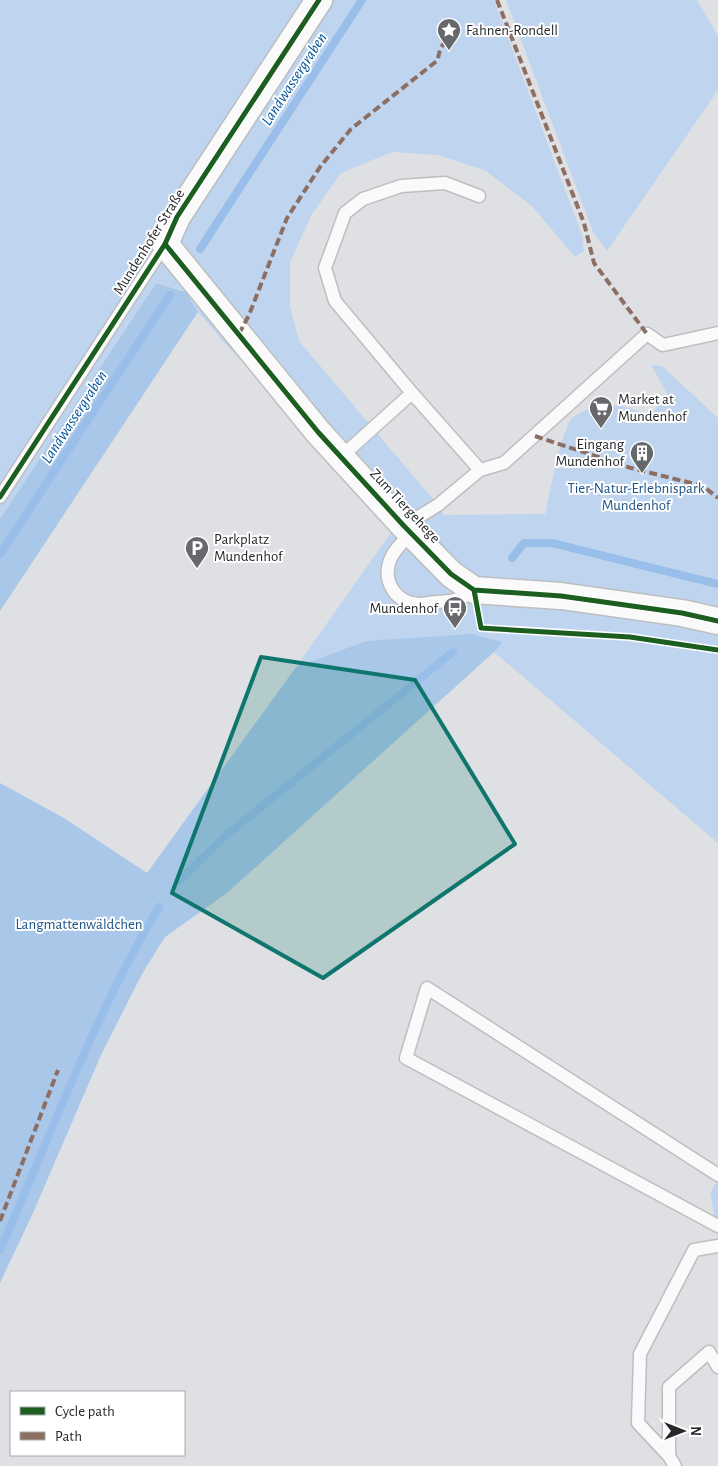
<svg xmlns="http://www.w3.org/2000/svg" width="718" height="1466" viewBox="0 0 718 1466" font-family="'Alegreya Sans',sans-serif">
  <rect width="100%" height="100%" fill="#dee0e3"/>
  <!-- green -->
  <path fill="#bfd5ef" d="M0,0H494L582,235L584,251L575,257L532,206L486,171L438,155L392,152L341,173L312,214L290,262V306L299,341L438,505L444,515L545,514C549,496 562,428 572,418C574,416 579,414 582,412C604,400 625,404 647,416L669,397L651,365L662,366L718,418V843L494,652L501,642L366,641L296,667L395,527L221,339L198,312L186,291L156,283L0,519Z
    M506,0H697L718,36V90L607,251L593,232Z
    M718,1180V1234L710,1193Z"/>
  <!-- forest -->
  <path fill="#a9c7e9" d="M156,283L186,292L198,312L0,611V519Z
    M472,634L502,642L494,652L227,893L165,937L142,974L101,1055L33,1213L0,1283V783L64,818L147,873L296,667L366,641Z"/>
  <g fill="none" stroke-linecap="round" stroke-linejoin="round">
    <!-- stream -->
    <path stroke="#99bee9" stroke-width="8" d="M200,249L362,0
      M0,554L170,295
      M512,558L524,543H552L718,584
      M179,881L224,837L453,652
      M0,1250C51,1135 94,1015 159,907"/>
    <!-- lane casing -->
    <g stroke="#bcbec0" stroke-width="15">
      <path id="lane" d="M479,196L445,183L401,186L363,199L345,213L325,268L335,301L412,393L480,470L504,463L647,334L663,345L718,333
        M342,456L412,393
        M0,497L165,244
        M404,526L438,505L480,470
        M412,533C404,541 394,549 390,560C382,582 396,603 419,604C425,604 432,602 438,602C457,600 459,601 474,590
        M718,1175L427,988L406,1058L718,1226
        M669,1456L638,1423L640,1354L694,1250L718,1246
        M675,1466L669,1456V1387L709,1352L718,1367"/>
    </g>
    <!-- street casing -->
    <g stroke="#bcbec0" stroke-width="29">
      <path id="street" d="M319,0L177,217L165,244L318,432L404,526L451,574L474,590L561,596L682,613L718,621"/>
    </g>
    <!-- lane -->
    <use href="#lane" stroke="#fafafb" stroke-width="12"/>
    <!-- street -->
    <use href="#street" stroke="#fafafb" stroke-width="26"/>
    <!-- quiet -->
    <path stroke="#8d6e63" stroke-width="4" stroke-dasharray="8 4" stroke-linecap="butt" d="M497,0L584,223L594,263L647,334
      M239,334L249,315L287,218L320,167L351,129L438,60C439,48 443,43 452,36
      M535,436L631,468L703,486L718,498
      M0,1221L58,1070"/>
    <!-- cycleway casing -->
    <g stroke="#fff" stroke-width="8">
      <path id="cycleway" d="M165,244L318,432L404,526L451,574L474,590L561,596L682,613L718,621
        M0,497L165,244L177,217L319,0
        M474,590L481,628L630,637L718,650"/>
    </g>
    <!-- cycleway -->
    <use href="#cycleway" stroke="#1b5e20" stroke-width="5"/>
  </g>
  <!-- marked area -->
  <path fill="#0f766e" fill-opacity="0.2" stroke="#0f766e" stroke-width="4" stroke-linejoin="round" d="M261,657L415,680L515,844L323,978L172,893Z"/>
  <!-- icons -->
  <defs>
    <g id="sight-pin" transform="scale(1.25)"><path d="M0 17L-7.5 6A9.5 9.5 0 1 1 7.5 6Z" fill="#66686b" stroke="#fff"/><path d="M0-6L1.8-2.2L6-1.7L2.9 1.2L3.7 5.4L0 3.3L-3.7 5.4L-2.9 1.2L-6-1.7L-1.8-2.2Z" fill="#fff"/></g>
    <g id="supermarket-pin" transform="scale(1.25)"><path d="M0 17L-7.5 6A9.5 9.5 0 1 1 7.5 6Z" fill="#66686b" stroke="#fff"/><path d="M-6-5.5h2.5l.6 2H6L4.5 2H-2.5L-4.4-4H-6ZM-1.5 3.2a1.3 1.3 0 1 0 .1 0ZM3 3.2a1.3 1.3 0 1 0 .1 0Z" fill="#fff"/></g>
    <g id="building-pin" transform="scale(1.25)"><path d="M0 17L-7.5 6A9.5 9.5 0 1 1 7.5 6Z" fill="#66686b" stroke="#fff"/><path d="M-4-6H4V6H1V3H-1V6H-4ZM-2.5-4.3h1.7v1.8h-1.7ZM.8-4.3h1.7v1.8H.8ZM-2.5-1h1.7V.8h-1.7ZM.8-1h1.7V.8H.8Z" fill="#fff"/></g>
    <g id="parking-pin" transform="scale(1.25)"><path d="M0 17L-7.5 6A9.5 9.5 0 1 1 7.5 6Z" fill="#66686b" stroke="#fff"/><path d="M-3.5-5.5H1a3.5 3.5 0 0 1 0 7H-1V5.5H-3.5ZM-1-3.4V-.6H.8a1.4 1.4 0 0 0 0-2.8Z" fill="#fff"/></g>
    <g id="bus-pin" transform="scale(1.25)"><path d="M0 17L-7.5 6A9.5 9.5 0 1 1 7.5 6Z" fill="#66686b" stroke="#fff"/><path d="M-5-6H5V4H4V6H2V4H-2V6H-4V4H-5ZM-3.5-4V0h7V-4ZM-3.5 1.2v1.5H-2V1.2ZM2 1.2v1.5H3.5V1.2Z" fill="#fff"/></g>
  </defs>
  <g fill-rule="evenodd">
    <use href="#sight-pin" x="449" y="30"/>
    <use href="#supermarket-pin" x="601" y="408"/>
    <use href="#building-pin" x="642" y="453"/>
    <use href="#parking-pin" x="197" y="548"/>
    <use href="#bus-pin" x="455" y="608"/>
  </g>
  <g text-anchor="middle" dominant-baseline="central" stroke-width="4" stroke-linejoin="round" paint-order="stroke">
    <!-- poi labels -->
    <g font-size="15" fill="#26282a" stroke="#fff" text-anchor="start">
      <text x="466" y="30">Fahnen-Rondell</text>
      <text x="618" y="399">Market at<tspan x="618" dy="17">Mundenhof</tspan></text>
      <text x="624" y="444" text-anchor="end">Eingang<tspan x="624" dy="17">Mundenhof</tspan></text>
      <text x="214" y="539">Parkplatz<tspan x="214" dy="17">Mundenhof</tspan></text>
      <text x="438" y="608" text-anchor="end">Mundenhof</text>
    </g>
    <!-- street labels -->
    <g font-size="15" fill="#26282a" stroke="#fff">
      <text transform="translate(149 242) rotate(-58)">Mundenhofer Straße</text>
      <text transform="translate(405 506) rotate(47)">Zum Tiergehege</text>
    </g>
    <!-- park labels -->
    <g font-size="15" fill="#1a5187" stroke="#fff">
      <text x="636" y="488">Tier-Natur-Erlebnispark<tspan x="636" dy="17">Mundenhof</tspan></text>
      <text x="79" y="924">Langmattenwäldchen</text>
    </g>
    <!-- water labels -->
    <g font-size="16" font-style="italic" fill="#00559b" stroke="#fff">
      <text transform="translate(294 79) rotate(-57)">Landwassergraben</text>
      <text transform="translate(74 417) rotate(-57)">Landwassergraben</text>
    </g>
  </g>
  <!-- legend -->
  <rect x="10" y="1391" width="175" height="65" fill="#ffffff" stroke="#a8a9aa"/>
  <rect x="20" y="1407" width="25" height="8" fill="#1b5e20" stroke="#a8a9aa"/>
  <text x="55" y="1416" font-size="15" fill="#26282a">Cycle path</text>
  <rect x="20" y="1432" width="25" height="8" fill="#8d6e63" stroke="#a8a9aa"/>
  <text x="55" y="1441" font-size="15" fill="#26282a">Path</text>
  <!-- north arrow -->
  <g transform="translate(683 1431) rotate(90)" stroke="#ffffff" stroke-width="4" paint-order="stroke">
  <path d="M0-4L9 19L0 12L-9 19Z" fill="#26282a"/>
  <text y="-8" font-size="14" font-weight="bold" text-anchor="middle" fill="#26282a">N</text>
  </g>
</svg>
